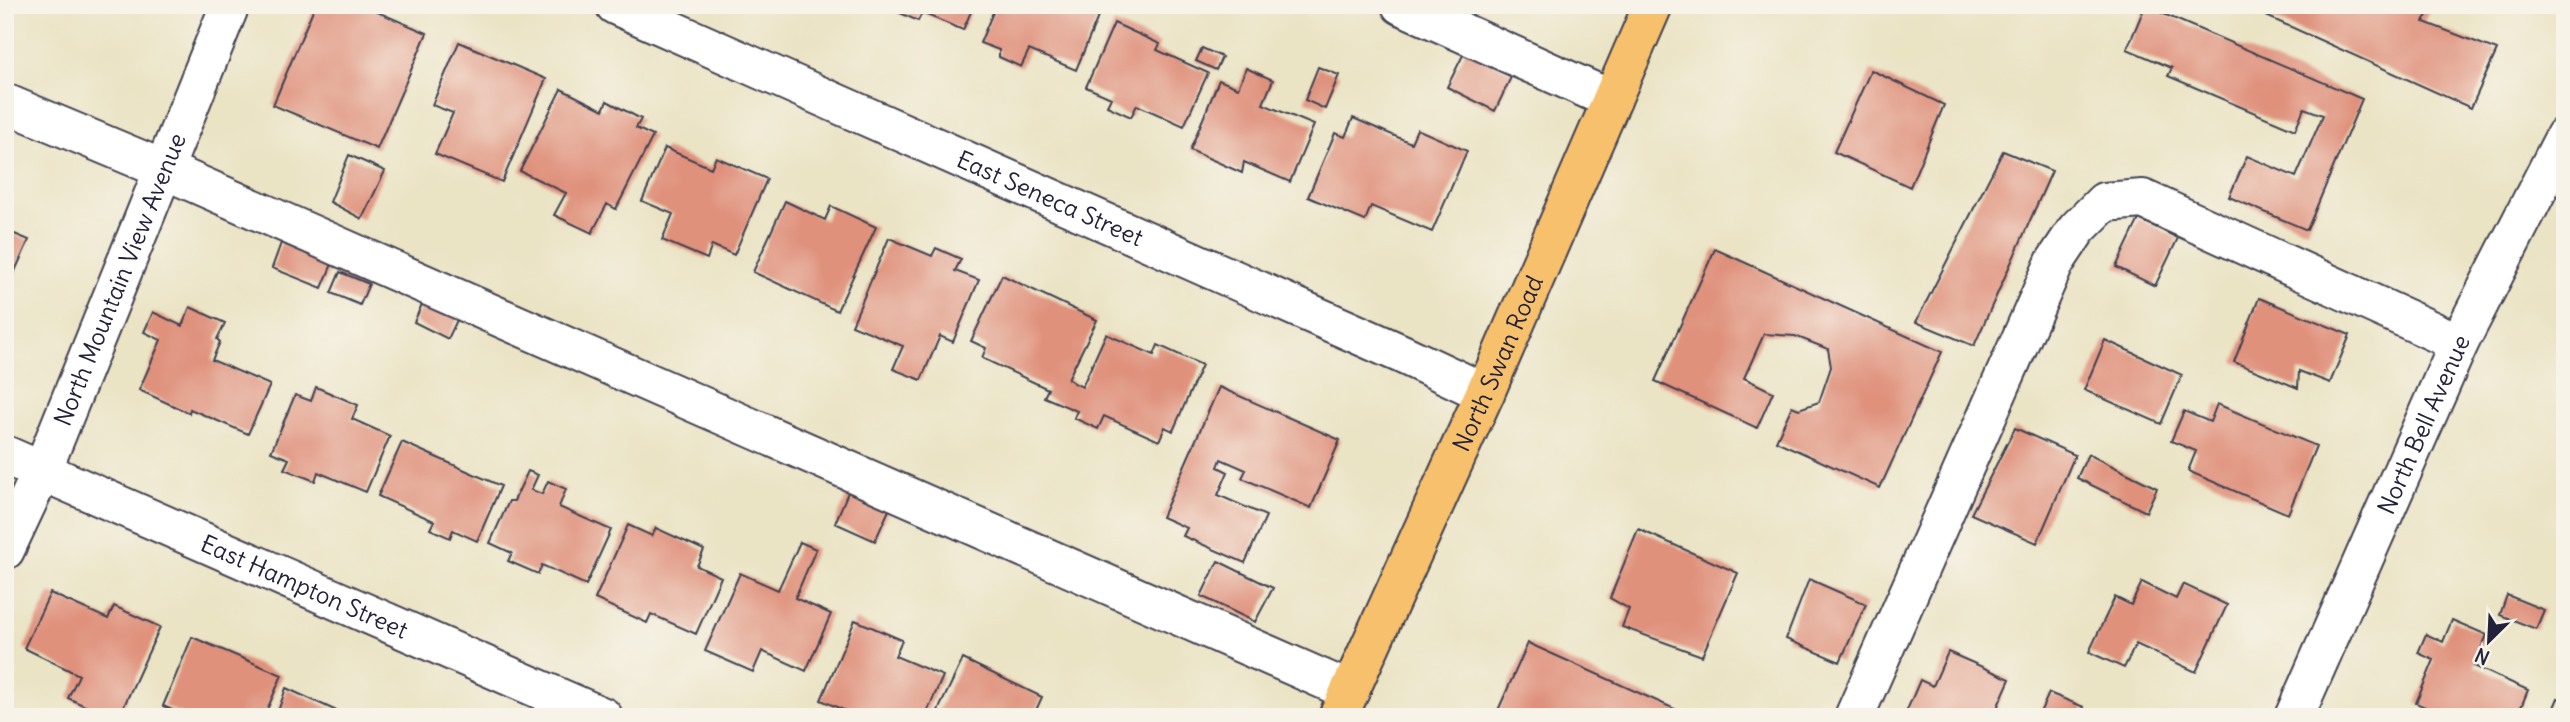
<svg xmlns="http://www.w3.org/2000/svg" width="2570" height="722" viewBox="0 0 2570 722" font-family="Delius,sans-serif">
  <rect width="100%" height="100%" fill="#f7f3e8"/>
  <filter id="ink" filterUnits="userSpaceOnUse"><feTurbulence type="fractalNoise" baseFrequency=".0143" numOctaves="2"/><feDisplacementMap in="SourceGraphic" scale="14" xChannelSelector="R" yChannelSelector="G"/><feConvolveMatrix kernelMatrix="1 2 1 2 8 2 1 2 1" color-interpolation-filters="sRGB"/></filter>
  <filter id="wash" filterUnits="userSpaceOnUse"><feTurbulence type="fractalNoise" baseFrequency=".00686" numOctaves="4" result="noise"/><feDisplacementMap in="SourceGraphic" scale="28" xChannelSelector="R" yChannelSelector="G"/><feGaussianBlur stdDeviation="1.57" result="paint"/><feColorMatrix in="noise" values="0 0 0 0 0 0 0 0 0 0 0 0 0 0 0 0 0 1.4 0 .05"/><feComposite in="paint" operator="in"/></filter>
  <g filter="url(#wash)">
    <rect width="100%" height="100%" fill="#eae3c4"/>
    <g id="blocks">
      <!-- building -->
      <path fill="#df917b" d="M315,5H361L427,33L377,149L273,105Z
        M882,5H974L963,30L922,13L918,21Z
        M996,5H1056L1066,9L1067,5H1103L1076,70L1029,50L1021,67L999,57V50L980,43Z
        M2242,5H2418L2429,10L2424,22L2497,50L2471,108Z
        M2145,6L2362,99L2307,230L2229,197L2247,156L2296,177L2323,115L2304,108L2295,130L2168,76L2172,68L2127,49Z
        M1114,23L1160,44L1157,50L1208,73L1184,126L1137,105L1131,117L1107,106L1111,98L1086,87Z
        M459,42L546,79L502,182L435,154L453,113L432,105Z
        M1202,48L1222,57L1216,70L1196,61Z
        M1466,49L1513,73L1495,111L1447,87Z
        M1318,67L1339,75L1325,109L1305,100Z
        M1246,68L1273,80L1263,104L1314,125L1290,182L1244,162L1242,173L1190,150L1219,80L1238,88Z
        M1871,70L1944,105L1910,187L1834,152Z
        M561,89L603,110L607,101L641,119L636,128L653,136L616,209L607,204L592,233L554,215L566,193L520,171Z
        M1353,118L1411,143L1417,129L1467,151L1432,232L1371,206L1365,221L1308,197L1335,133L1345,137Z
        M665,148L711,168L716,157L767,179L734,255L712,245L707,259L662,240L673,214L642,201Z
        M2003,151L2052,171L1974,346L1916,322Z
        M349,155L385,171L362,219L330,202Z
        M785,201L825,220L831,206L876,227L837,311L753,272Z
        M2139,219L2178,238L2155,286L2116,267Z
        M5,230L29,240L5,293Z
        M889,238L932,256L936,248L961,259L955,271L979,280L953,342L940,336L921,380L893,369L903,346L852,325Z
        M281,243L332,264L322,288L272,268Z
        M1715,249L1942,352L1880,488L1776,441L1792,406L1799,409L1819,402L1831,367L1828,349L1795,336L1764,334L1744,378L1773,392L1757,428L1655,381Z
        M340,272L369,284L360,305L331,293Z
        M1002,275L1097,320L1068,379L1076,384L1082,387L1106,334L1154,355L1158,345L1202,365L1173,431L1165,427L1159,441L1104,416L1098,429L1074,418L1077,411L1044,397L1048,389L982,358L986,348L971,341Z
        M2259,298L2350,335L2330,383L2299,371L2298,388L2234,362Z
        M423,302L458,318L448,339L414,322Z
        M190,307L225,323L217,339L220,342L212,360L270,385L248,434L190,409L189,413L139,390L161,340L144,332L153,312L182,326Z
        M2105,340L2182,375L2161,424L2084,390Z
        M316,387L358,405L352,419L390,436L366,492L318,472L315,481L284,469L289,459L271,452L295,395L311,401Z
        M1219,387L1340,440L1311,508L1242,478L1246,470L1221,459L1218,467L1228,472L1218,495L1266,516L1245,563L1183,536L1187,528L1162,517Z
        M2217,404L2316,446L2288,514L2188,471L2196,451L2171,441L2184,411L2210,422Z
        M2015,428L2075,455L2037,543L1971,514Z
        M402,442L501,486L477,541L453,530L450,538L430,529L434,521L378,496Z
        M2088,454L2157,488L2146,512L2077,478Z
        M528,471L538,475L531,490L542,494L548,481L566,489L559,507L611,530L586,585L542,565L538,574L508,561L512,553L490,543L509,501H514Z
        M848,492L889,510L875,541L835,523Z
        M628,525L652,536L656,528L704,550L697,566L721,577L696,634L651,614L647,623L595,599Z
        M1638,529L1738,573L1702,656L1622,627L1629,609L1610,598Z
        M800,542L816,549L795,598L831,614L806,671L762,651L753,672L705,651L740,573L778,590Z
        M1218,561L1273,588L1255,622L1201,596Z
        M1809,579L1866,604L1840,662L1786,639Z
        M2142,582L2176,599L2183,584L2227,605L2196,672L2136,644L2124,668L2089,652L2115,597L2131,605Z
        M50,593L108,619L114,606L160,627L119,717H108L68,698L79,675L24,648Z
        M2507,595L2544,610L2536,629L2500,615Z
        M855,620L902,640L895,656L943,676L925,717H878L867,712L863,717H859L821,700Z
        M2452,620L2487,635L2474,666L2528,690L2517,717H2448L2416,703L2434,660L2418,653L2426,634L2443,642Z
        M192,637L282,675L264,717H189L163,706Z
        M1528,643L1677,710L1674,717H1495Z
        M1948,652L2010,679L1993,717H1904L1920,680L1933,686Z
        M963,659L1042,697L1033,717H935Z
        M286,688L350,717H276Z
        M2049,693L2084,707L2079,717H2038Z
        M2558,698L2565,700V717H2550Z"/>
    </g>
  </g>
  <g filter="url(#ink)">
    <use href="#blocks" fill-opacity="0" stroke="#403f50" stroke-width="2"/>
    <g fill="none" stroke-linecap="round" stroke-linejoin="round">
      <!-- minor casing -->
      <g stroke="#403f50" stroke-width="42">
        <g id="minor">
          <path id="s1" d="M615,5L1402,354L1485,393"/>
          <path d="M1401,5L1612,100"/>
          <path d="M5,103L165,170L1350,691"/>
          <path id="s2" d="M5,455L603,717"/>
          <path id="s3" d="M5,550L42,471L230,5"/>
          <path d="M1854,717L2055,262L2077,229L2104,202L2143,199L2459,343"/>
          <path id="s4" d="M2294,717L2459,343L2565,136"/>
        </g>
      </g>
      <!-- major casing -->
      <g stroke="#403f50" stroke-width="42">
        <g id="major">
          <path id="s5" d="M1338,717L1485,393L1653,5"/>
        </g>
      </g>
      <!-- minor -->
      <use href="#minor" stroke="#fff" stroke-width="38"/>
      <!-- major -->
      <use href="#major" stroke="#f7c06c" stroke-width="38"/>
    </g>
  </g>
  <g text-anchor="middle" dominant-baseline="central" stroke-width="5" stroke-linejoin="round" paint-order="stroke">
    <!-- street labels -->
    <g font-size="24" fill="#22223b" stroke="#f7f3e8">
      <text stroke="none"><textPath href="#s1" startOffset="476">East Seneca Street</textPath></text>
      <text stroke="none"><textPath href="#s3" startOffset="294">North Mountain View Avenue</textPath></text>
      <text stroke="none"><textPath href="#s5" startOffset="388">North Swan Road</textPath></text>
      <text stroke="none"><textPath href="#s4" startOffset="320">North Bell Avenue</textPath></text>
      <text stroke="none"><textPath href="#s2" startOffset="327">East Hampton Street</textPath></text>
    </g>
  </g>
  <!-- margin -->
  <rect width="2570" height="722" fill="none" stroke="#f7f3e8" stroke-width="28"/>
  <!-- north arrow -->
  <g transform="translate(2489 641) rotate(204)" stroke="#f7f3e8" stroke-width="5" paint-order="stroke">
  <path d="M0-5L12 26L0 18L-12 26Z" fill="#22223b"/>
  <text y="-10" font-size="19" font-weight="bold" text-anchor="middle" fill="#22223b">N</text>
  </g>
</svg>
